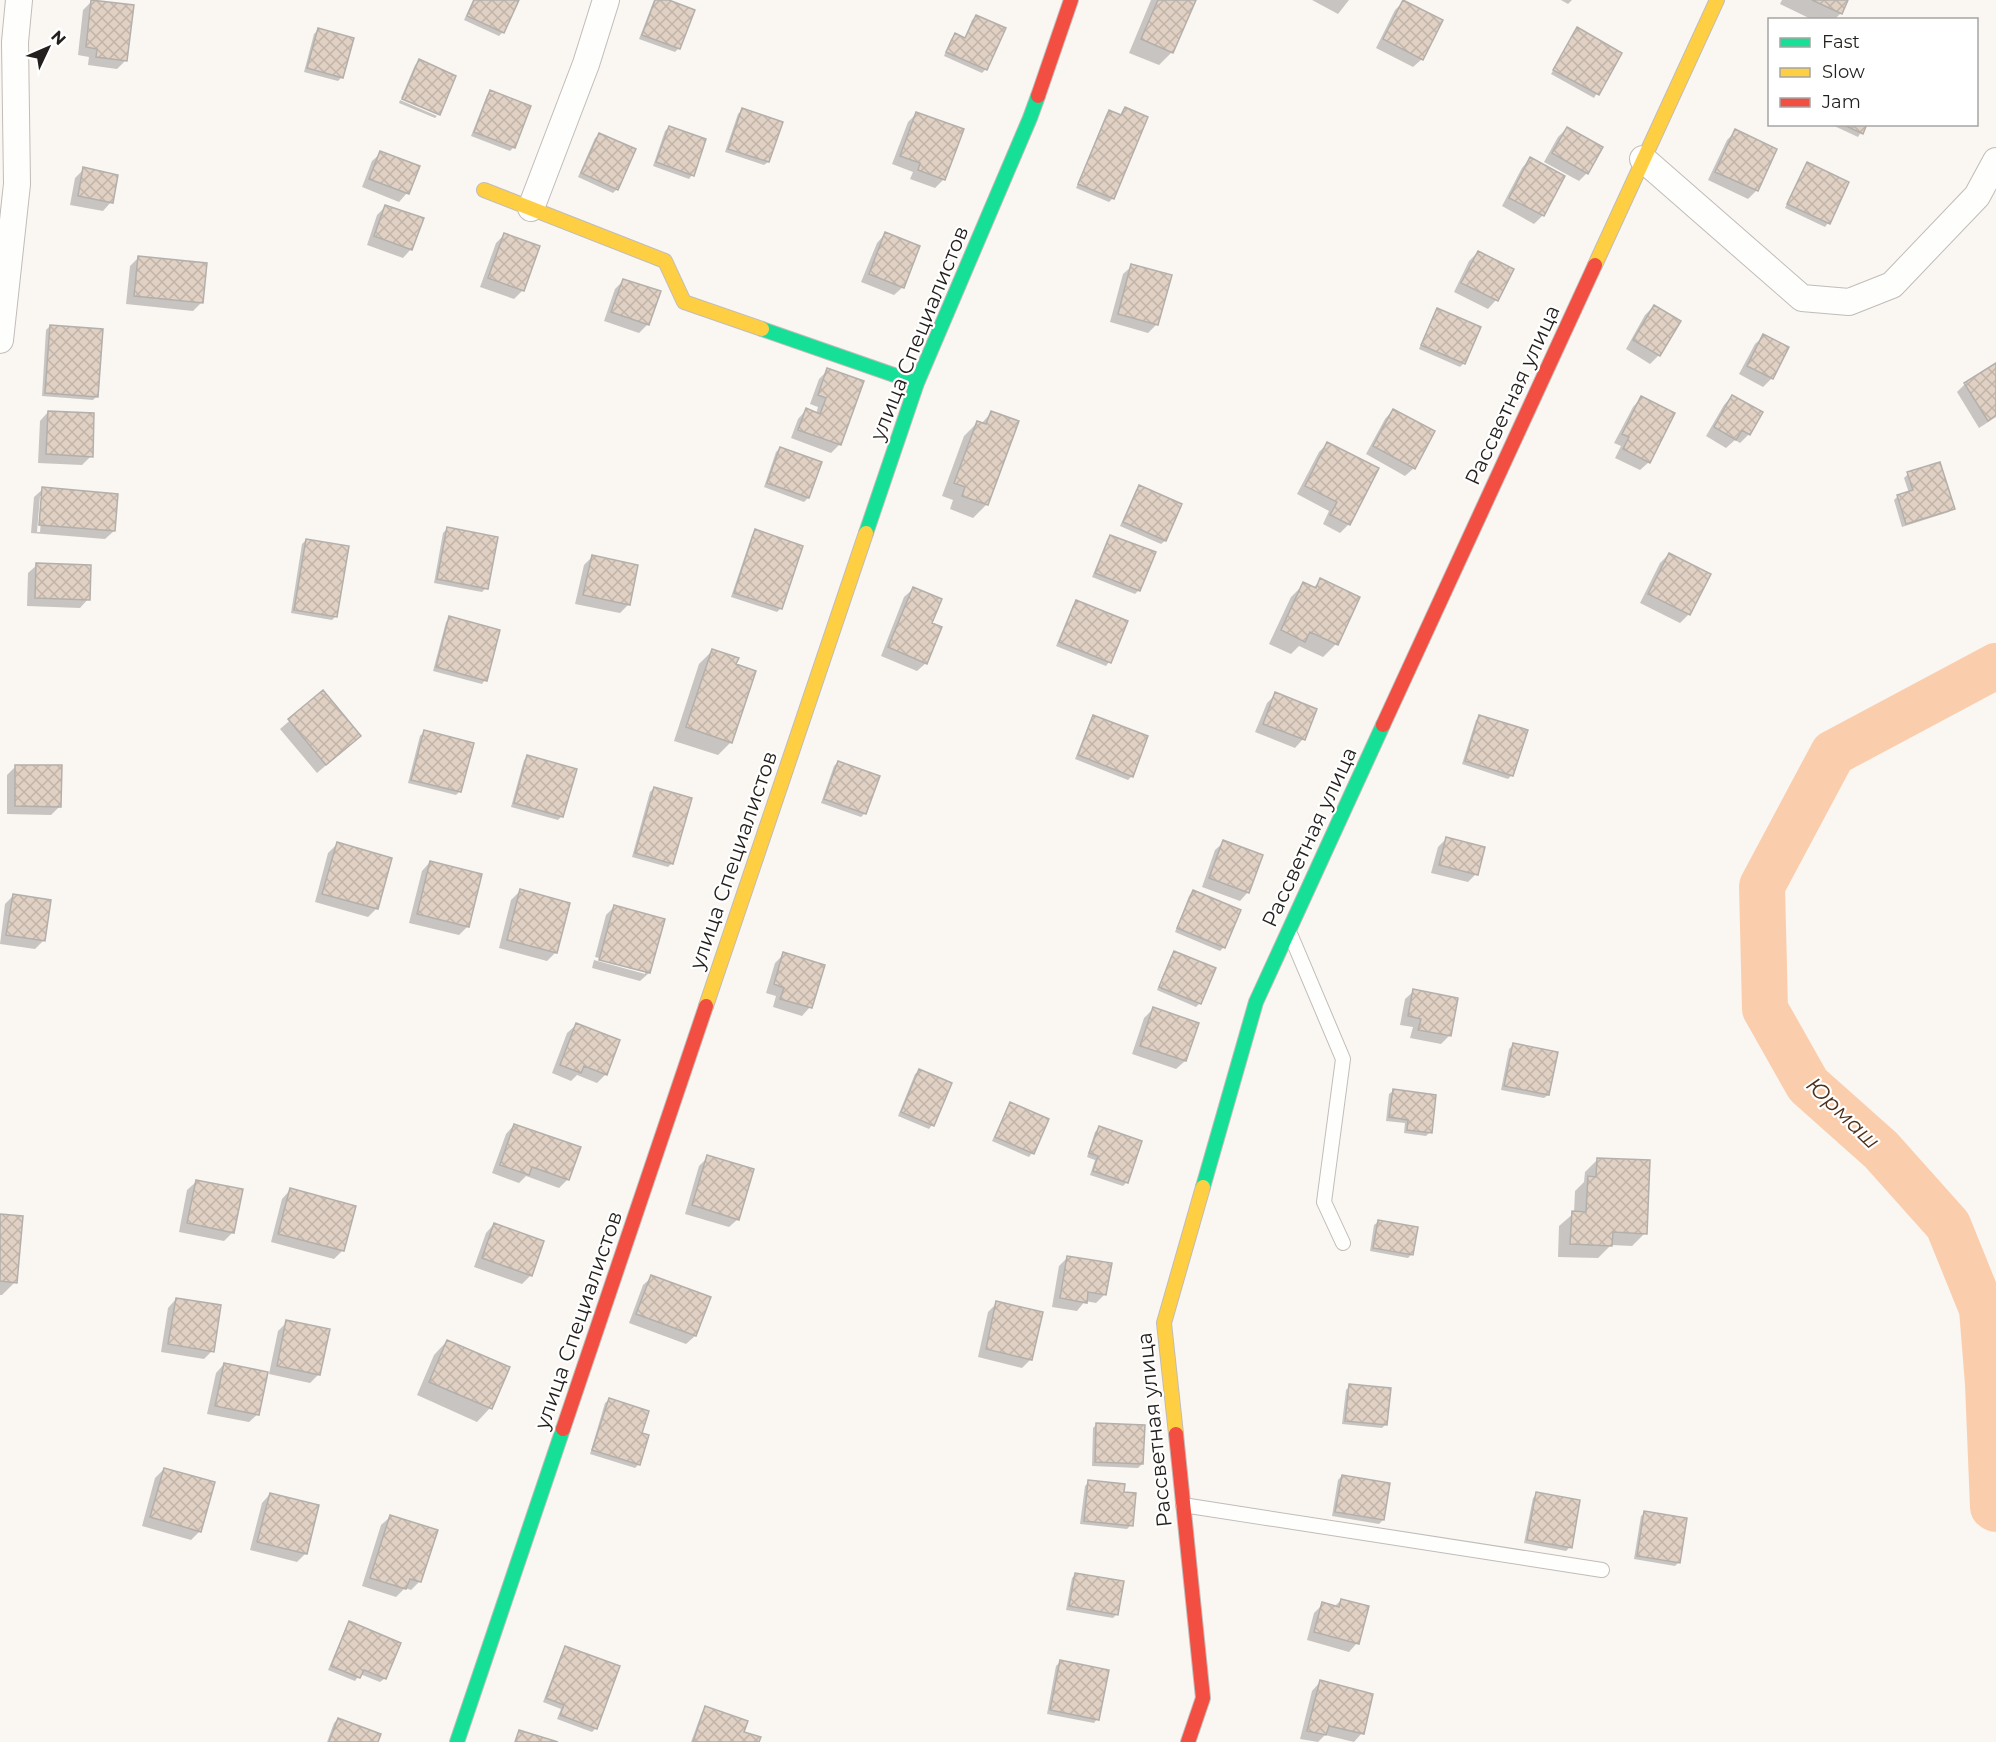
<svg xmlns="http://www.w3.org/2000/svg" width="1996" height="1742" viewBox="0 0 1996 1742" font-family="Montserrat,sans-serif">
  <defs>
    <pattern id="building-cross-hatch" width="8" height="8" patternUnits="userSpaceOnUse" patternTransform="scale(1.5)"><rect width="8" height="8" fill="#e1d1c4"/><path d="M0 0l8 8M0 8l8-8" fill="none" stroke="#c1b3a8"/></pattern>
  </defs>
  <rect width="100%" height="100%" fill="#faf6f2"/>
  <!-- shadow -->
  <path fill="#0003" fill-rule="evenodd" d="M473,0H518L503,32L499,36L464,20Z
    M654,0H664L679,48L675,52L639,39Z
    M1151,0H1194L1172,52L1159,65L1129,53Z
    M1312,0H1349L1338,14Z
    M1561,0H1572L1568,4Z
    M1782,0H1847L1841,13L1834,20H1813L1780,4Z
    M92,1L126,60L117,69L88,65L89,57L78,55L83,10Z
    M1404,1L1422,59L1413,67L1376,48L1395,10Z
    M976,17L986,69L982,73L944,56L951,39L955,35L964,39L972,20Z
    M1577,29L1620,53L1594,98L1551,74Z
    M318,30L342,77L338,81L304,72L314,34Z
    M419,61L439,113L401,98L415,65Z
    M491,92L514,147L510,151L471,136L487,95Z
    M400,100L437,116L435,118L399,103Z
    M1125,109L1113,198L1109,202L1076,188L1106,115L1109,111L1120,116Z
    M742,110L781,123L768,162L764,165L725,152L738,114Z
    M916,114L944,179L935,188L910,179L913,172L892,164L908,122Z
    M1830,124H1866L1858,137Z
    M669,127L692,175L689,179L653,166L665,131Z
    M1567,128L1587,173L1579,181L1544,162L1558,137Z
    M1736,131L1775,150L1756,191L1748,199L1708,180L1727,140Z
    M599,135L617,189L613,193L578,177L595,138Z
    M381,153L407,193L399,202L362,187L372,161Z
    M1530,159L1543,215L1534,224L1502,206L1522,168Z
    M1808,164L1828,223L1825,227L1785,208L1804,167Z
    M84,169L111,202L103,211L70,205L75,178Z
    M386,206L411,249L403,258L367,245L377,215Z
    M885,234L903,287L894,295L861,282L877,243Z
    M504,235L523,290L514,299L480,287L496,243Z
    M1478,252L1512,270L1496,300L1488,309L1454,292L1469,261Z
    M139,257L201,303L193,311L126,304L130,266Z
    M1132,266L1157,324L1148,333L1110,322L1123,274Z
    M623,281L648,324L639,333L604,321L615,289Z
    M1654,306L1659,355L1650,364L1626,349L1645,315Z
    M1438,310L1464,363L1460,367L1419,349L1434,314Z
    M50,326L97,396L93,400L42,396L46,330Z
    M1764,336L1772,378L1763,387L1739,374L1755,344Z
    M1996,365V417L1979,428L1957,392L1965,384Z
    M828,370L840,444L831,453L791,438L798,419L806,410L816,414L818,407L810,404L819,379Z
    M1732,396L1761,413L1749,434L1740,443L1735,440L1726,448L1706,436L1724,405Z
    M1641,398L1649,462L1640,470L1615,458L1621,446L1614,443L1633,407Z
    M1393,410L1414,468L1405,476L1366,454L1385,419Z
    M48,412L91,456L82,465L38,463L40,421Z
    M991,413L1017,422L986,505L973,518L950,509L953,500L942,496L964,436L977,423L981,424Z
    M1327,444L1377,469L1348,525L1340,533L1323,524L1329,511L1297,494L1319,452Z
    M780,448L820,463L808,498L804,502L764,487L776,452Z
    M1908,474L1953,508L1949,512L1902,527L1894,500L1898,496L1909,493L1904,478Z
    M1139,487L1180,505L1165,541L1161,544L1120,526L1136,490Z
    M43,489L114,531L105,539L31,533L34,497ZM40,496H43L40,532H37Z
    M447,529L486,588L482,592L434,583L443,533Z
    M756,531L781,608L777,612L731,597L752,535Z
    M1111,536L1139,590L1135,594L1092,577L1107,540Z
    M306,540L336,616L332,620L291,613L302,544Z
    M1669,554L1689,614L1680,623L1640,603L1660,563Z
    M592,557L637,566L628,605L620,613L575,604L584,565Z
    M37,565L88,599L80,608L27,606L28,573Z
    M1321,580L1336,644L1323,657L1299,646L1291,654L1269,644L1291,597L1304,584L1313,588Z
    M913,589L926,663L917,671L881,656L904,597Z
    M1077,602L1109,662L1106,666L1056,646L1073,605Z
    M450,618L485,680L482,684L433,671L446,622Z
    M712,651L734,665L731,742L718,755L674,741L699,664Z
    M323,692L351,744L317,773L280,729Z
    M1276,694L1303,739L1295,748L1255,732L1267,703Z
    M1094,717L1132,776L1128,780L1075,759L1090,721Z
    M1480,717L1512,775L1508,779L1462,764L1476,720Z
    M424,732L460,791L456,795L408,783L420,736Z
    M528,756L562,816L558,820L511,807L524,760Z
    M838,762L865,813L861,817L821,803L834,766Z
    M16,766L60,806L51,815L7,814V775Z
    M654,788L672,863L668,867L632,857L650,792Z
    M1446,839L1476,874L1468,882L1431,873L1438,847Z
    M1224,842L1248,892L1240,901L1202,887L1215,850Z
    M337,844L377,908L368,917L315,902L328,853Z
    M430,862L468,926L459,935L409,923L422,871Z
    M520,891L556,952L547,961L499,948L511,900Z
    M1193,892L1224,947L1220,951L1175,932L1189,896Z
    M13,896L44,940L35,949L0,944L5,904Z
    M614,907L649,973L640,981L592,968L594,960L645,974V970L595,957L606,915Z
    M1175,952L1200,1003L1196,1007L1157,990L1171,956Z
    M784,954L810,1007L802,1016L773,1007L776,996L766,993L775,963Z
    M1414,991L1449,1036L1441,1044L1410,1038L1413,1027L1400,1025L1405,999Z
    M1153,1009L1185,1061L1176,1069L1132,1054L1144,1018Z
    M576,1025L619,1041L606,1074L597,1083L577,1075L571,1081L552,1073L567,1033Z
    M1513,1045L1548,1095L1544,1098L1501,1090L1509,1049Z
    M919,1071L932,1125L929,1129L898,1116L915,1074Z
    M1393,1091L1430,1132L1426,1136L1404,1133L1405,1123L1386,1121L1389,1094Z
    M1010,1104L1032,1153L1029,1157L992,1141L1007,1108Z
    M514,1125L568,1179L559,1188L526,1176L519,1183L492,1173L506,1134Z
    M1099,1128L1127,1182L1123,1186L1090,1175L1095,1160L1087,1157L1095,1132Z
    M708,1157L738,1219L729,1227L685,1214L699,1166Z
    M1598,1159L1645,1233L1632,1246L1611,1245L1598,1258L1558,1257L1559,1226L1574,1213L1575,1191L1584,1182L1585,1172Z
    M196,1182L233,1232L224,1241L179,1232L187,1190Z
    M290,1190L343,1250L334,1259L271,1242L282,1199Z
    M0,1216L15,1282L2,1295H0Z
    M1378,1222L1412,1254L1408,1258L1370,1251L1374,1225Z
    M494,1224L531,1275L522,1284L474,1267L486,1233Z
    M1068,1257L1105,1294L1096,1303L1085,1301L1077,1311L1052,1307L1059,1266Z
    M652,1277L709,1298L695,1336L686,1344L629,1323L643,1285Z
    M176,1299L212,1351L204,1359L161,1352L168,1308Z
    M997,1303L1031,1359L1022,1368L978,1357L988,1312Z
    M287,1322L319,1374L310,1383L269,1374L278,1331Z
    M447,1341L508,1368L490,1408L477,1422L417,1395L434,1355Z
    M224,1364L258,1414L249,1422L207,1414L216,1373Z
    M1350,1386L1386,1424L1382,1428L1342,1424L1346,1390Z
    M609,1400L640,1434L639,1464L635,1468L590,1454L605,1403Z
    M1097,1424L1142,1464L1138,1468L1092,1466L1093,1428Z
    M164,1469L200,1531L191,1540L142,1526L155,1478Z
    M1342,1476L1383,1520L1379,1524L1332,1516L1338,1480Z
    M1089,1482L1122,1493L1131,1525L1127,1529L1080,1524L1085,1486Z
    M270,1494L306,1553L297,1562L250,1550L262,1503Z
    M1537,1494L1570,1547L1566,1551L1524,1543L1533,1498Z
    M1645,1513L1679,1562L1675,1566L1634,1559L1641,1516Z
    M390,1517L420,1581L411,1590L405,1588L396,1597L362,1586L381,1525Z
    M1076,1574L1117,1614L1113,1618L1066,1610L1072,1578Z
    M1341,1600L1357,1643L1349,1652L1307,1640L1314,1613L1323,1604L1334,1607Z
    M350,1623L399,1644L384,1679L380,1682L360,1674L355,1681L328,1670L346,1627Z
    M566,1648L596,1728L592,1732L557,1719L561,1709L543,1702L562,1652Z
    M1060,1662L1097,1719L1094,1723L1047,1714L1056,1666Z
    M1320,1682L1362,1733L1354,1742L1325,1735L1318,1742L1300,1739L1312,1691Z
    M706,1708L742,1733L757,1742H691L702,1712Z
    M338,1719L376,1742H327L334,1723Z"/>
  <g fill="none" stroke-linecap="round" stroke-linejoin="round">
    <!-- river -->
    <path stroke="#facead" stroke-width="46" d="M1996,666L1833,753L1762,886L1765,1009L1808,1085L1881,1150L1948,1225L1982,1309L1988,1384L1993,1507L1996,1509"/>
  </g>
  <!-- building -->
  <path fill="url(#building-cross-hatch)" stroke="#b3b0ac" stroke-width="1.5" d="M91,0L134,5L127,61L96,57L97,49L86,47Z
    M474,0H519L504,33L467,16Z
    M655,0H669L695,10L680,49L642,35Z
    M1158,0H1196L1173,53L1141,39Z
    M1403,0L1443,20L1423,60L1383,39Z
    M1812,0H1848L1842,14Z
    M976,15L1006,28L987,70L946,52L955,33L965,38Z
    M1577,27L1622,53L1599,95L1553,70Z
    M318,28L354,38L343,78L307,68Z
    M419,59L456,76L440,115L402,99Z
    M490,90L531,106L515,148L474,132Z
    M1125,107L1148,117L1114,199L1078,184L1109,110L1121,115Z
    M742,108L783,122L769,162L728,149Z
    M916,112L964,129L945,180L918,170L920,163L900,156Z
    M1842,124H1867L1863,134Z
    M669,126L706,139L694,176L656,162Z
    M1567,127L1603,147L1588,174L1552,153Z
    M1735,129L1777,149L1758,191L1715,172Z
    M599,133L636,149L618,190L581,173Z
    M380,151L420,166L409,194L369,179Z
    M1530,157L1565,176L1544,216L1509,198Z
    M1807,162L1849,182L1830,224L1787,204Z
    M83,167L118,175L113,203L78,196Z
    M385,205L424,218L412,250L374,236Z
    M885,232L920,246L904,288L869,274Z
    M504,233L540,246L524,291L488,278Z
    M1478,251L1514,269L1498,301L1461,283Z
    M138,256L207,263L203,303L134,296Z
    M1131,264L1172,275L1158,325L1118,314Z
    M623,279L661,291L649,325L611,312Z
    M1654,305L1681,321L1660,356L1633,340Z
    M1437,308L1481,327L1465,364L1421,345Z
    M50,325L103,329L98,397L45,393Z
    M1763,334L1789,347L1773,379L1747,366Z
    M1996,363V415L1988,421L1964,383Z
    M827,368L864,381L841,445L798,430L806,408L820,414L826,398L818,395Z
    M1732,395L1763,412L1750,435L1742,430L1736,440L1714,427Z
    M1641,396L1675,413L1650,463L1623,449L1629,437L1622,434Z
    M1393,409L1435,431L1415,469L1373,446Z
    M48,411L94,413L93,457L46,454Z
    M991,411L1019,421L988,505L962,496L965,487L954,483L977,421L986,424Z
    M1327,442L1379,468L1350,525L1330,515L1337,502L1305,486Z
    M780,447L822,462L809,498L767,483Z
    M1940,462L1955,509L1906,524L1897,495L1913,490L1907,472Z
    M1139,485L1182,504L1166,541L1123,522Z
    M42,487L118,494L115,531L39,525Z
    M447,527L498,537L488,589L437,579Z
    M755,529L803,546L782,609L734,593Z
    M1110,535L1156,552L1140,591L1095,573Z
    M306,539L349,546L337,617L294,610Z
    M1669,553L1711,574L1690,615L1648,594Z
    M592,555L638,565L630,605L583,595Z
    M36,563L91,565L90,600L35,598Z
    M1320,578L1360,597L1338,645L1310,632L1305,642L1281,630L1303,582L1316,588Z
    M913,587L942,599L932,623L942,627L927,664L888,647Z
    M1076,600L1128,621L1111,663L1059,642Z
    M449,616L500,630L487,681L436,667Z
    M712,649L739,658L736,664L756,671L732,743L686,727Z
    M323,690L361,736L326,765L288,719Z
    M1275,692L1317,709L1305,740L1263,724Z
    M1093,715L1148,736L1133,777L1078,755Z
    M1479,715L1528,730L1513,776L1465,761Z
    M424,730L474,743L461,792L411,780Z
    M527,755L577,769L563,817L514,803Z
    M838,761L880,776L866,814L824,799Z
    M15,765H62L61,807L15,806Z
    M654,787L692,798L673,864L635,853Z
    M1446,837L1485,847L1478,875L1439,865Z
    M1223,840L1263,855L1249,893L1209,878Z
    M337,842L392,858L378,909L322,894Z
    M430,861L482,874L469,927L417,914Z
    M520,889L570,903L557,953L507,940Z
    M1193,890L1241,910L1225,948L1177,928Z
    M13,894L51,900L45,941L6,935Z
    M614,905L665,919L650,973L599,960Z
    M1174,951L1216,968L1201,1004L1159,987Z
    M783,952L825,965L812,1008L780,999L784,988L774,984Z
    M1413,989L1458,998L1451,1036L1418,1030L1421,1019L1408,1016Z
    M1153,1007L1199,1023L1186,1061L1140,1046Z
    M576,1023L620,1040L607,1075L584,1066L581,1073L560,1065Z
    M1513,1043L1558,1052L1549,1095L1504,1086Z
    M919,1069L952,1083L934,1126L901,1112Z
    M1393,1089L1436,1095L1432,1133L1407,1130L1408,1120L1389,1117Z
    M1010,1102L1049,1119L1034,1154L995,1137Z
    M514,1124L581,1147L569,1180L532,1167L529,1175L500,1165Z
    M1099,1126L1142,1141L1128,1183L1093,1171L1098,1156L1089,1153Z
    M707,1155L754,1169L739,1220L692,1205Z
    M1597,1158L1650,1160L1647,1234L1613,1232L1612,1246L1570,1244L1572,1211L1586,1212L1588,1176L1596,1177Z
    M196,1180L243,1189L234,1233L187,1223Z
    M290,1188L356,1206L344,1251L278,1234Z
    M0,1214L23,1216L17,1283L0,1281Z
    M1378,1220L1418,1227L1413,1255L1373,1248Z
    M494,1223L544,1241L532,1276L482,1258Z
    M1067,1256L1112,1263L1106,1295L1088,1292L1087,1303L1060,1298Z
    M651,1275L711,1297L696,1336L636,1314Z
    M176,1298L221,1305L214,1352L168,1344Z
    M996,1301L1043,1312L1032,1360L986,1349Z
    M286,1320L330,1329L320,1375L277,1366Z
    M447,1340L510,1367L492,1409L429,1382Z
    M224,1363L268,1372L259,1415L215,1406Z
    M1349,1384L1391,1388L1387,1425L1345,1421Z
    M609,1398L649,1411L642,1433L649,1435L640,1465L592,1450Z
    M1096,1423L1145,1425L1143,1464L1095,1462Z
    M164,1468L215,1482L201,1532L150,1517Z
    M1342,1475L1390,1483L1384,1520L1335,1512Z
    M1088,1480L1125,1484L1124,1492L1136,1493L1133,1526L1084,1521Z
    M1536,1492L1580,1500L1572,1548L1527,1540Z
    M270,1493L319,1505L307,1554L257,1542Z
    M1644,1511L1687,1518L1680,1563L1637,1556Z
    M390,1515L438,1530L421,1582L410,1579L406,1589L370,1578Z
    M1075,1573L1124,1581L1118,1615L1069,1606Z
    M1341,1599L1369,1606L1359,1644L1314,1632L1322,1602L1339,1607Z
    M349,1621L401,1643L386,1679L364,1670L360,1678L331,1666Z
    M565,1646L620,1666L597,1729L560,1715L564,1705L546,1698Z
    M1060,1660L1109,1670L1099,1720L1050,1710Z
    M1320,1680L1373,1694L1364,1734L1329,1726L1326,1735L1307,1731Z
    M705,1706L748,1721L744,1732L761,1737L759,1742H693Z
    M338,1718L381,1734L378,1742H329Z
    M519,1730L558,1742H515Z"/>
  <g fill="none" stroke-linecap="round" stroke-linejoin="round">
    <!-- lane casing -->
    <g stroke="#c0bcb9" stroke-width="16">
      <path id="lane" d="M1291,936L1343,1059L1324,1202L1343,1243
        M1183,1505L1602,1570"/>
    </g>
    <!-- street casing -->
    <g stroke="#c0bcb9" stroke-width="28">
      <path id="street" d="M1643,159L1802,298L1849,302L1892,285L1977,196L1996,161
        M531,208L586,64L606,0
        M0,340L17,184L15,42L19,0"/>
    </g>
    <!-- fast casing -->
    <g stroke="#c0bcb9" stroke-width="16">
      <path id="fast" d="M762,329L917,383
        M866,533L917,383L1030,118L1038,96
        M1203,1187L1256,1002L1383,725
        M457,1742L563,1429"/>
    </g>
    <!-- slow casing -->
    <g stroke="#c0bcb9" stroke-width="16">
      <path id="slow" d="M484,190L665,261L684,302L762,329
        M1595,265L1717,0
        M706,1006L866,533
        M1176,1434L1164,1323L1203,1187"/>
    </g>
    <!-- jam casing -->
    <g stroke="#c0bcb9" stroke-width="16">
      <path id="jam" d="M1038,96L1071,0
        M1383,725L1595,265
        M563,1429L706,1006
        M1176,1434L1203,1698L1188,1742"/>
    </g>
    <!-- lane -->
    <use href="#lane" stroke="#fefefd" stroke-width="14"/>
    <!-- street -->
    <use href="#street" stroke="#fefefd" stroke-width="26"/>
    <!-- fast -->
    <use href="#fast" stroke="#16e098" stroke-width="14"/>
    <!-- slow -->
    <use href="#slow" stroke="#ffcf43" stroke-width="14"/>
    <!-- jam -->
    <use href="#jam" stroke="#f24e42" stroke-width="14"/>
  </g>
  <g text-anchor="middle" dominant-baseline="central" stroke-width="4.5" stroke-linejoin="round" paint-order="stroke">
    <!-- street labels -->
    <g font-size="21" fill="#221f1c" stroke="#fff">
      <text transform="translate(919 333) rotate(-68)">улица Специалистов</text>
      <text transform="translate(1512 395) rotate(-65)">Рассветная улица</text>
      <text transform="translate(1309 837) rotate(-65)">Рассветная улица</text>
      <text transform="translate(733 860) rotate(-71)">улица Специалистов</text>
      <text transform="translate(578 1320) rotate(-71)">улица Специалистов</text>
      <text transform="translate(1154 1430) rotate(-96)">Рассветная улица</text>
    </g>
    <!-- water labels -->
    <g font-size="22" font-style="italic" fill="#503119" stroke="#fff">
      <text transform="translate(1843 1113) rotate(44)">Юрмаш</text>
    </g>
  </g>
  <!-- legend -->
  <rect x="1768" y="18" width="210" height="108" fill="#ffffff" stroke="#a7a5a4" stroke-width="1.5"/>
  <rect x="1780" y="38" width="30" height="9" fill="#16e098" stroke="#a7a5a4" stroke-width="1.5"/>
  <text x="1822" y="48" font-size="18" fill="#221f1c">Fast</text>
  <rect x="1780" y="68" width="30" height="9" fill="#ffcf43" stroke="#a7a5a4" stroke-width="1.5"/>
  <text x="1822" y="78" font-size="18" fill="#221f1c">Slow</text>
  <rect x="1780" y="98" width="30" height="9" fill="#f24e42" stroke="#a7a5a4" stroke-width="1.5"/>
  <text x="1822" y="108" font-size="18" fill="#221f1c">Jam</text>
  <!-- north arrow -->
  <g transform="translate(48 48) rotate(46)" stroke="#ffffff" stroke-width="4.5" paint-order="stroke">
  <path d="M0-4.5L10 22L0 15L-10 22Z" fill="#221f1c"/>
  <text y="-9" font-size="16" font-weight="bold" text-anchor="middle" fill="#221f1c">N</text>
  </g>
</svg>
